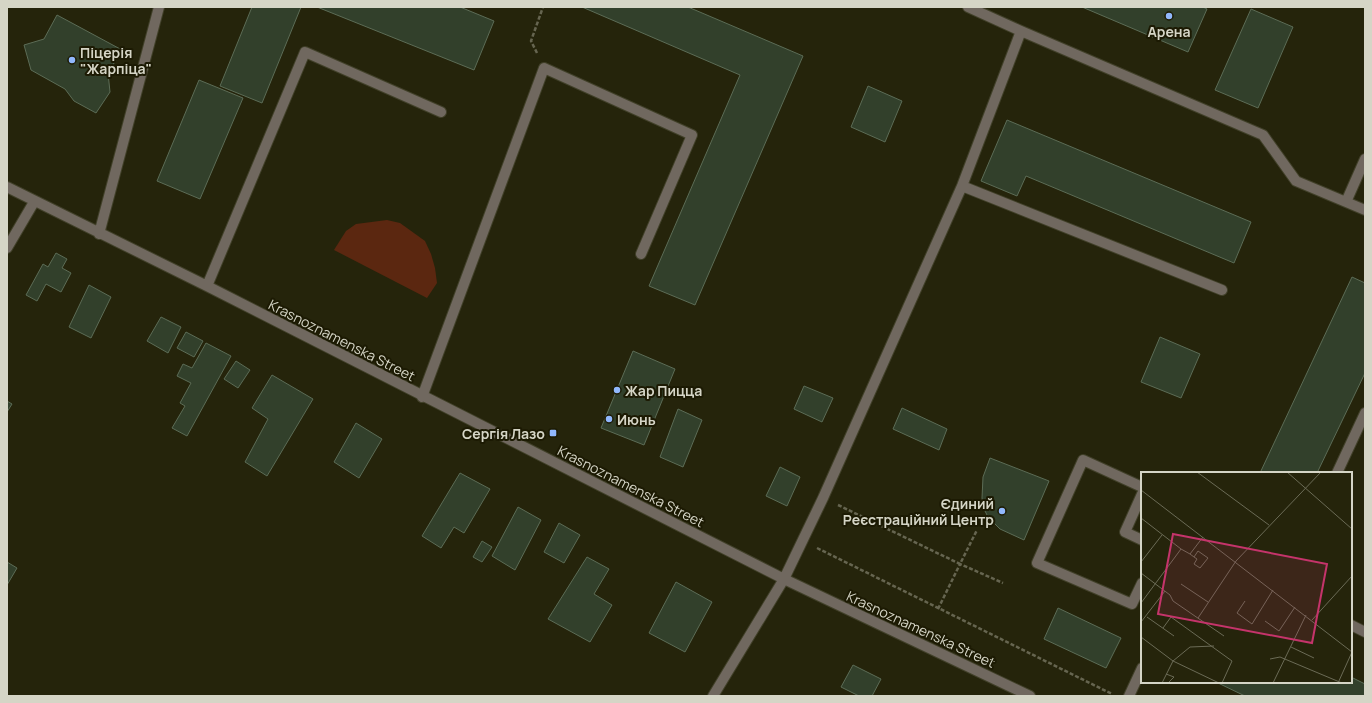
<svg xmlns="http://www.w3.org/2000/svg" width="1372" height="703" viewBox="0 0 1372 703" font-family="Manrope,sans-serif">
  <rect width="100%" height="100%" fill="#25240b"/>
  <!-- green -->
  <path fill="#5b2710" d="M387,220L400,223L425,241L431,254L435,268L437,283L427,298L334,250L346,231L356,224Z"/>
  <!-- building -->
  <path fill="#32402b" stroke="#5c6c56" d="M252,7H301L262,103L220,86Z
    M317,7H460L494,21L474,70Z
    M582,7H688L803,56L695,305L649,286L740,75Z
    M1082,7H1203L1207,9L1188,52Z
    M1251,9L1293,27L1258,108L1215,90Z
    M57,15L122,50L108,73L110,92L96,113L74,101L65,89L31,70L24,45L44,39Z
    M199,80L243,98L200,199L157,181Z
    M868,86L902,101L885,142L851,127Z
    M1007,120L1251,222L1234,263L1026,176L1017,196L981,181Z
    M56,253L67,259L62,268L71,273L61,292L46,284L37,301L26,295L43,264L48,267Z
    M1352,277L1365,283V373L1317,473H1260Z
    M89,285L111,297L91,338L69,327Z
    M161,317L181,327L168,353L147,341Z
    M186,332L203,341L194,357L177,348Z
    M1160,337L1200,354L1181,398L1141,382Z
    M206,343L231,356L187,436L172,428L185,406L180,403L191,383L177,376L183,364L192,368Z
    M633,351L675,369L644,445L601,428Z
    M236,361L250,370L238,388L224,379Z
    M272,375L313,399L267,476L245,462L268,419L252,408Z
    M804,386L833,398L822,422L794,409Z
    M7,401L12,404L7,412Z
    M902,408L947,429L939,450L893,429Z
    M678,409L702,420L683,467L660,457Z
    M356,423L382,439L359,478L334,462Z
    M990,458L1049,481L1024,540L1000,529L988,517L984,509L982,498L983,477Z
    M780,467L800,477L787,506L766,496Z
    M460,473L490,489L464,533L454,527L441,548L422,536Z
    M518,507L541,520L515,570L492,556Z
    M559,523L580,535L564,563L544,552Z
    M482,541L492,547L482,562L473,557Z
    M587,557L609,569L594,594L612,605L590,642L548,619Z
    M7,562L17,568L7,585Z
    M676,582L712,602L685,652L649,633Z
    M1058,608L1121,638L1106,668L1044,639Z
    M853,665L881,679L872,696H859L841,687Z
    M1351,677L1365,684V696H1245L1216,682H1351Z"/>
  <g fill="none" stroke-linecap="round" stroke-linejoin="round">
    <!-- minor casing -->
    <g stroke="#414029" stroke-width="12">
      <path id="minor" d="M968,7L1021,31L1263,135L1296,181L1365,210
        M962,186L1222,290
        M7,187L207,286L784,579L1030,696
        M1346,202L1365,159
        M99,234L159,7
        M7,248L34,202
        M207,286L305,52L441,112
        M422,397L544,68L692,135L641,254
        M1337,473L1365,413
        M1142,487L1083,460L1037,563L1132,604L1142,583
        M1142,494L1125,532L1142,540
        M1351,625L1365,632
        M713,696L784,579L823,498L962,186L1021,31
        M1129,696L1142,668"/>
    </g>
    <!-- path -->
    <path stroke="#666550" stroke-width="2.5" stroke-dasharray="4 2" stroke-linecap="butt" d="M537,53L531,41L543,7
      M838,505L960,564L977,530
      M817,548L1112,694
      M938,609L960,564L1003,583"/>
    <!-- minor -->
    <use href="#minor" stroke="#70685f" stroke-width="10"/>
  </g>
  <!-- markers -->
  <g fill="#91b8fd" stroke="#1c1a03" stroke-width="1.5">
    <circle cx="1169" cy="16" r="4"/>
    <circle cx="72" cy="60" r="4"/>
    <circle cx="617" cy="390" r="4"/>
    <circle cx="609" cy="419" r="4"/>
    <rect x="549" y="429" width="8" height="8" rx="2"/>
    <circle cx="1002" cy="511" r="4"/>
  </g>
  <g text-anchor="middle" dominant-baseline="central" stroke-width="4" stroke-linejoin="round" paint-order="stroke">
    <!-- poi labels -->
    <g font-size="14" font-weight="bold" fill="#d5d5c6" stroke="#1c1a03" text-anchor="start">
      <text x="1169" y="31" text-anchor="middle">Арена</text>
      <text x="80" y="52">Піцерія<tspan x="80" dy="16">"Жарпіца"</tspan></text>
      <text x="625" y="390">Жар Пицца</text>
      <text x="617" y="419">Июнь</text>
      <text x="545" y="433" text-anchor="end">Сергія Лазо</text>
      <text x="994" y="503" text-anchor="end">Єдиний<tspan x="994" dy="16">Реєстраційний Центр</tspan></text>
    </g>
    <!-- street labels -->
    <g font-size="14" fill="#d5d5c6" stroke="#1c1a03">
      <text transform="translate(342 340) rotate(27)">Krasnoznamenska Street</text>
      <text transform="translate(631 486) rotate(27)">Krasnoznamenska Street</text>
      <text transform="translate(921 629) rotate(25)">Krasnoznamenska Street</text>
    </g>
  </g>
  <!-- overview -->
  <g transform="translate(1141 472)">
    <rect width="211" height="211" fill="#25240b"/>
    <path fill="none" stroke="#6b6b56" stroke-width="1" d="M56,0L128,53M146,0L211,57M0,18L211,180M0,46L40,77L0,131M40,77L49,82L62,65M49,82L53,85L56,87L53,92L59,96L67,86L57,79L53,85M0,90L21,63M0,101L29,123L32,129L83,164M40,112L67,130M104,129L96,141L111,152L132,118M6,145L33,164M57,146L95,89L180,0M171,148L211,104M124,149L138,159L154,135M0,150L24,119M22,156L30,145L91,189L81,211M0,165L32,189L78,211M150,175L173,186M129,187L139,185L201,211M25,202L33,205L27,211M21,211L32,189L49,175L73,174M132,211L165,143M197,211L211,180"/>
    <path fill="#c5346b" fill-opacity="0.15" stroke="#c5346b" stroke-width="2" d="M32,62L186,92L171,171L17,142Z"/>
    <rect width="211" height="211" fill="none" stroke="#d5d5c6" stroke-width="2"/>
  </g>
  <!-- border -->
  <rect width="1372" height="703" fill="none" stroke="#d5d5c6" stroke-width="16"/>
</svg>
